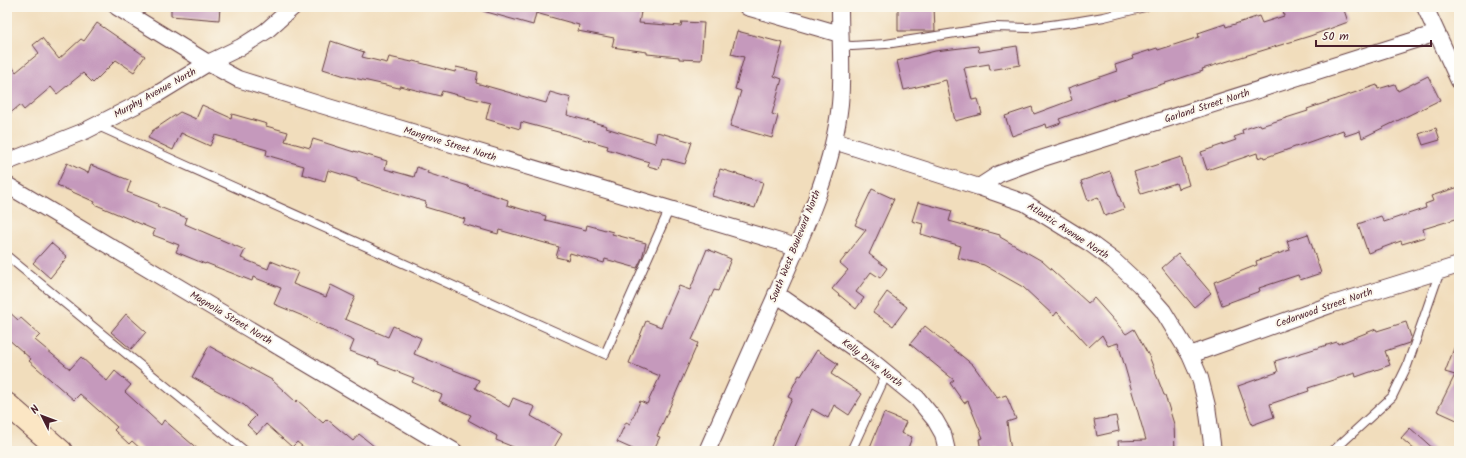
<svg xmlns="http://www.w3.org/2000/svg" width="1466" height="458" viewBox="0 0 1466 458" font-family="Kalam,sans-serif">
  <rect width="100%" height="100%" fill="#fbf7ec"/>
  <filter id="ink" filterUnits="userSpaceOnUse"><feTurbulence type="fractalNoise" baseFrequency=".025" numOctaves="2"/><feDisplacementMap in="SourceGraphic" scale="8" xChannelSelector="R" yChannelSelector="G"/><feConvolveMatrix kernelMatrix="1 2 1 2 8 2 1 2 1" color-interpolation-filters="sRGB"/></filter>
  <filter id="wash" filterUnits="userSpaceOnUse"><feTurbulence type="fractalNoise" baseFrequency=".012" numOctaves="4" result="noise"/><feDisplacementMap in="SourceGraphic" scale="16" xChannelSelector="R" yChannelSelector="G"/><feGaussianBlur stdDeviation="0.9" result="paint"/><feColorMatrix in="noise" values="0 0 0 0 0 0 0 0 0 0 0 0 0 0 0 0 0 1.4 0 .05"/><feComposite in="paint" operator="in"/></filter>
  <g filter="url(#wash)">
    <rect width="100%" height="100%" fill="#f1ddbc"/>
    <g id="blocks">
      <!-- building -->
      <path fill="#c599bc" d="M171,7H220L219,20L171,16Z
        M484,7H604L641,12L639,23L681,26L682,22L704,23L701,60L679,59V57L647,54V52L612,47L614,38L578,31L579,25L536,13L533,25L483,11Z
        M898,7H934L935,31H898Z
        M1282,7H1343L1348,22L1310,36L1202,69L1203,71L1109,101L1059,119L1061,123L1047,128L1046,124L1012,136L1005,116L1032,107L1034,114L1072,100L1068,88L1117,71L1115,65L1133,59L1132,56L1157,48L1158,50L1199,37L1198,33L1225,24L1226,27L1259,16L1262,23L1284,16Z
        M97,23L145,56L134,72L116,60L93,83L83,73L57,94L51,87L24,110L20,105L7,116V59L16,72L39,53L33,45L42,38L59,59L81,39L84,41Z
        M737,31L783,43L774,76L782,79L772,114L778,116L772,138L730,126L741,91L735,89L744,57L731,54Z
        M331,41L364,52L362,57L387,63L389,57L412,62L413,61L455,72L456,67L478,72L476,83L546,103L550,92L571,98L567,115L607,126L606,128L655,143L657,132L692,142L685,164L662,158L659,169L648,166L649,162L607,149L608,146L562,133L521,122L520,129L486,119L490,103L442,91L440,96L400,86L399,88L345,76L323,69Z
        M978,46L979,52L1017,46L1020,65L990,70L989,64L964,68L972,100L978,99L982,114L955,121L946,80L904,90L897,61L935,51Z
        M1428,76L1440,100L1362,138L1360,131L1345,136L1343,130L1264,158L1263,156L1258,158L1257,153L1207,170L1201,152L1236,140L1234,137L1243,134L1242,130L1260,124L1261,126L1308,111L1307,109L1377,85L1378,89L1395,84L1398,91Z
        M202,105L231,118L232,114L267,124L266,126L288,132L285,141L310,148L313,139L354,152V151L387,161L385,169L414,177L417,167L428,171L427,173L468,186V187L508,200L507,205L546,216L545,220L586,230L587,225L613,232L612,234L646,243L642,258L637,268L605,259L604,263L570,253L568,260L556,257L559,247L499,230L498,234L463,224L465,219L425,207L426,202L357,181V179L328,170L325,181L302,174L304,166L266,155L267,150L215,135L210,146L181,133L173,150L148,138L152,131L180,112L196,119Z
        M1436,128L1440,140L1423,145L1419,134Z
        M1181,157L1189,185L1178,189L1176,183L1141,194L1134,172Z
        M67,163L88,173L91,165L131,181L127,192L158,204L157,206L187,218L185,224L245,250L241,258L268,269L271,261L298,272L293,284L326,297L331,285L355,297L345,319L388,337L393,326L421,338L414,354L479,380L475,388L509,407L513,398L535,407L531,416L562,434L552,451H523L496,440L497,436L468,420L471,415L439,401L442,395L412,382L414,378L378,364L379,362L350,351L354,341L310,320V319L274,304L281,288L253,277L252,281L206,263L205,264L176,252L179,245L153,235L155,230L94,204L95,202L57,185Z
        M720,169L763,182L755,208L712,196Z
        M1110,171L1124,209L1105,216L1098,197L1088,201L1081,181Z
        M1459,187V218L1423,229L1425,237L1402,244L1401,241L1368,253L1358,224L1381,216L1384,222L1426,208L1425,204L1433,201L1431,196Z
        M872,189L894,199L869,254L887,268L880,278L871,272L856,292L864,298L856,309L832,289L848,270L840,263L866,230L855,225Z
        M918,202L952,211L949,221L1000,235V237L1042,261L1088,303L1094,298L1126,334L1134,329L1149,356L1164,395H1165L1174,424L1175,451H1119L1118,441L1146,440L1118,343L1108,346L1102,335L1089,347L1057,312L1054,316L1023,287L984,265L958,258L961,246L921,234L923,224L912,221Z
        M1308,234L1321,273L1300,280L1298,275L1259,288L1260,291L1222,305L1214,282L1257,265L1256,261L1290,250L1287,241Z
        M51,243L67,257L50,278L33,263Z
        M707,249L731,259L718,291L714,290L692,340L698,343L657,436L660,437L653,451H637L617,442L626,422L630,424L640,401L647,404L660,376L629,363L646,321L661,327L679,286L690,290Z
        M1178,254L1211,293L1194,307L1162,268Z
        M887,292L907,307L893,326L873,312Z
        M7,310L18,320L21,318L40,335L35,340L70,369L81,357L107,381L115,371L131,385L125,392L161,425L164,420L200,451H143L132,441L129,444L114,430L117,427L80,394L74,400L29,361L31,359L7,338Z
        M126,314L146,332L131,349L111,332Z
        M1406,322L1411,337L1409,343L1385,351L1390,365L1356,377L1355,373L1308,388L1309,391L1270,404L1274,417L1252,425L1238,386L1278,372L1275,361L1337,342L1338,344L1376,329L1377,331Z
        M925,326L973,365L997,398L1006,395L1016,419L1007,422L1011,451H981L979,439L983,438L968,401L964,403L950,383L954,380L910,344Z
        M1458,338L1459,339V421L1437,411L1455,375L1445,372Z
        M209,346L272,380L296,402L297,400L323,423L327,419L353,441L359,434L380,451H308L297,442L292,447L266,424L257,434L247,425L256,416L244,405L192,377Z
        M817,350L838,364L831,374L862,394L849,415L834,405L828,418L812,409L793,451H769L792,398L788,396L799,375L801,376Z
        M884,413L906,422L901,433L912,437L907,451H880L870,447Z
        M1116,416L1119,431L1097,436L1094,420Z
        M1410,428L1436,451H1416L1401,438Z"/>
    </g>
  </g>
  <g filter="url(#ink)">
    <use href="#blocks" fill-opacity="0" stroke="#633c41" stroke-width="1"/>
    <g fill="none" stroke-linecap="round" stroke-linejoin="round">
      <!-- service casing -->
      <g stroke="#633c41" stroke-width="10">
        <path id="service" d="M841,45L852,46L886,44L993,27L1028,28L1074,22L1104,17L1145,7
          M96,125L605,354L669,210
          M7,256L245,451
          M851,451L887,373
          M1333,451L1392,397L1407,366L1440,271"/>
      </g>
      <!-- minor casing -->
      <g stroke="#633c41" stroke-width="18">
        <path id="minor" d="M117,7L208,63L238,79L318,104L797,247
          M747,7L840,34
          M1425,7L1459,81
          M834,141L979,187L1025,203L1091,244L1114,261L1140,285L1163,311L1190,355L1200,378L1207,406L1213,451
          M7,162L85,131L154,96L208,63L241,47L266,31L293,7
          M7,185L454,451
          M979,187L999,174L1037,160L1437,33
          M776,294L868,358L917,398L935,420L943,434L947,451
          M1190,355L1330,305L1459,265
          M707,451C730,398 754,346 777,293C803,233 833,170 840,104C843,72 840,39 840,7"/>
      </g>
      <!-- secondary casing -->
      <g stroke="#633c41" stroke-width="24">
        <path id="secondary" d="M7,404L61,451"/>
      </g>
      <!-- service -->
      <use href="#service" stroke="#fff" stroke-width="8"/>
      <!-- minor -->
      <use href="#minor" stroke="#fff" stroke-width="16"/>
      <!-- secondary -->
      <use href="#secondary" stroke="#fbe6c4" stroke-width="22"/>
    </g>
  </g>
  <g text-anchor="middle" dominant-baseline="central" stroke-width="4" stroke-linejoin="round" paint-order="stroke">
    <!-- street labels -->
    <g font-size="10" fill="#4a1f2b" stroke="#fbf7ec">
      <text transform="translate(155 93) rotate(-29)">Murphy Avenue North</text>
      <text transform="translate(1207 106) rotate(-18)">Garland Street North</text>
      <text transform="translate(450 144) rotate(17)">Mangrove Street North</text>
      <text transform="translate(1068 231) rotate(33)">Atlantic Avenue North</text>
      <text transform="translate(795 246) rotate(-68)">South West Boulevard North</text>
      <text transform="translate(1324 308) rotate(-19)">Cedarwood Street North</text>
      <text transform="translate(231 318) rotate(31)">Magnolia Street North</text>
      <text transform="translate(872 363) rotate(37)">Kelly Drive North</text>
    </g>
  </g>
  <!-- margin -->
  <rect width="1466" height="458" fill="none" stroke="#fbf7ec" stroke-width="24"/>
  <!-- north arrow -->
  <g transform="translate(42 416) rotate(312)" stroke="#fbf7ec" stroke-width="3" paint-order="stroke">
  <path d="M0-3L7 15L0 10L-7 15Z" fill="#4a1f2b"/>
  <text y="-6" font-size="11" font-weight="bold" text-anchor="middle" fill="#4a1f2b">N</text>
  </g>
  <!-- scale -->
  <path d="M1316 40v6h115v-6" fill="none" stroke="#4a1f2b" stroke-width="2"/>
  <text x="1322" y="40" font-size="12" fill="#4a1f2b" stroke="#fbf7ec" stroke-width="3" paint-order="stroke">50 m</text>
</svg>
